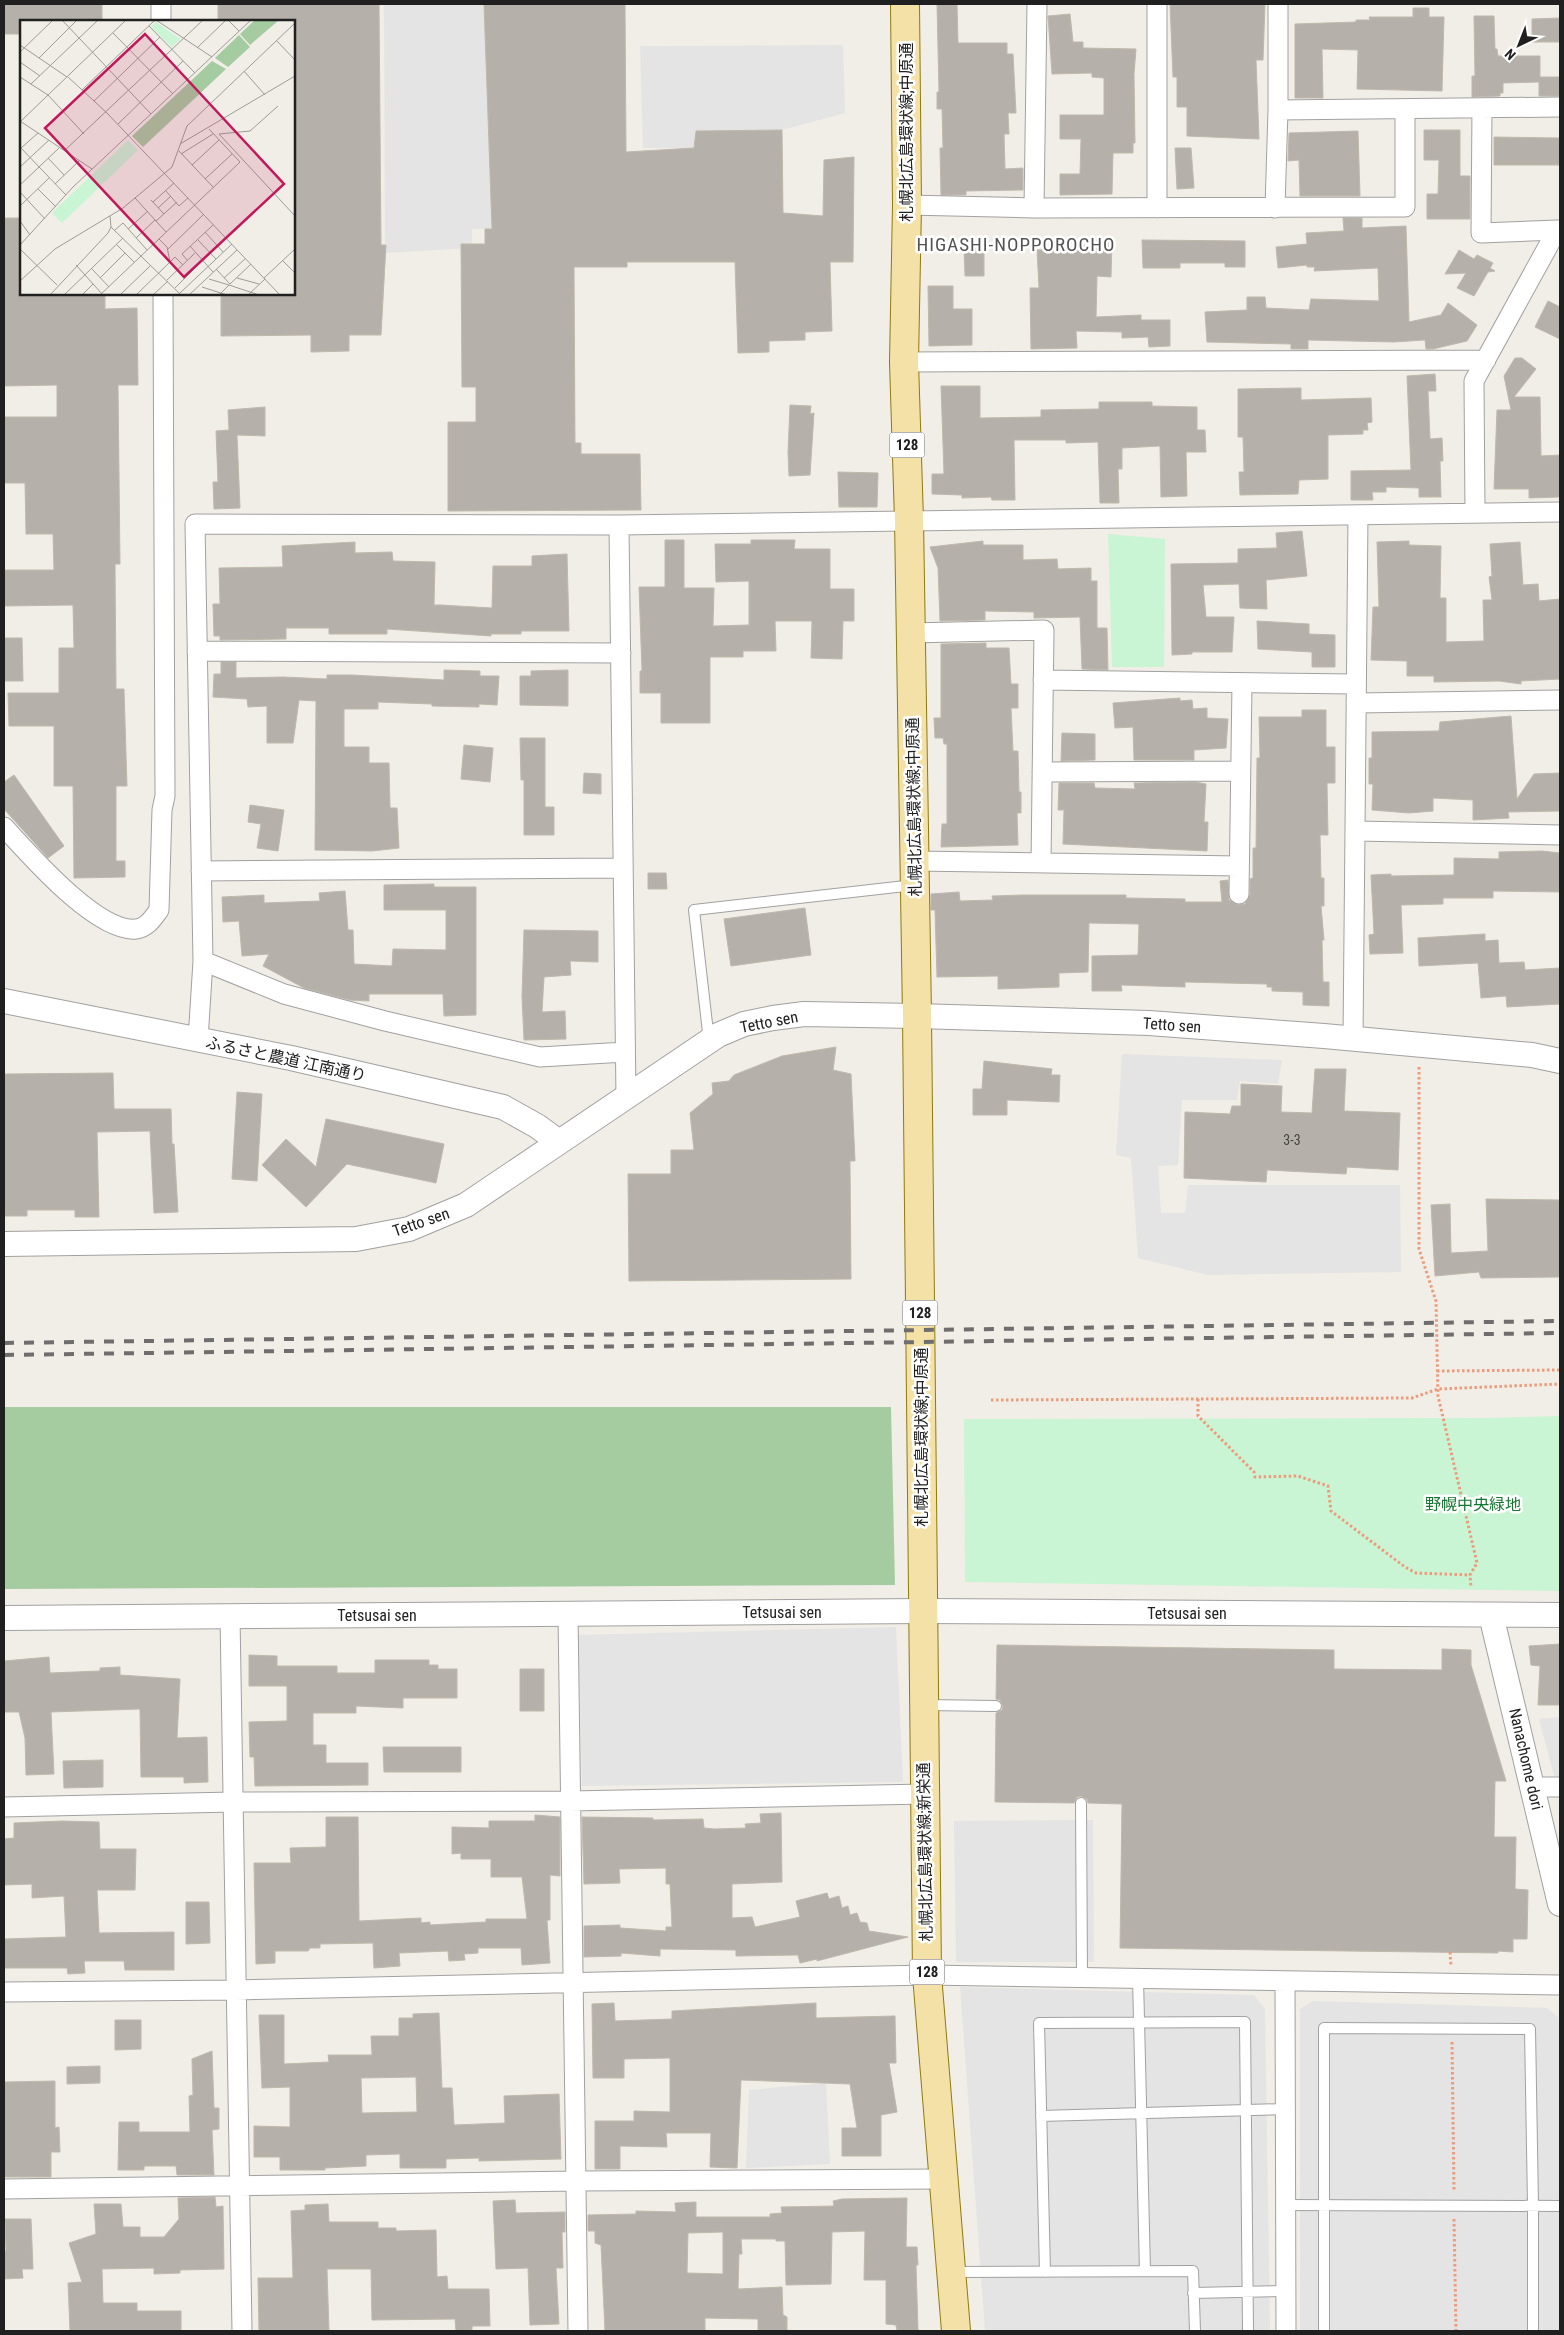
<svg xmlns="http://www.w3.org/2000/svg" width="1564" height="2335" viewBox="0 0 1564 2335" font-family="'Roboto Condensed','Noto Sans JP',sans-serif">
  <rect width="100%" height="100%" fill="#f0eee7"/>
  <!-- forest -->
  <path fill="#a5cba0" d="M4,1407H891L895,1585L4,1589Z"/>
  <!-- park -->
  <path fill="#c9f5d5" d="M1108,534L1165,539L1164,667H1112Z
    M1560,1416V1591L965,1582L964,1419L1487,1418Z"/>
  <!-- parking -->
  <path fill="#e4e4e4" d="M384,4H492V229H472V248L385,253Z
    M843,45L845,113L782,130L696,131L694,148H643L640,46Z
    M1122,1054L1282,1060L1278,1084L1240,1081L1237,1100H1182L1178,1165L1158,1166L1161,1213H1185L1188,1185H1400L1401,1272L1208,1275L1138,1258L1131,1158L1116,1155Z
    M896,1627L903,1782L582,1786L578,1635Z
    M1560,1717V1776H1554L1539,1719Z
    M1093,1820L1094,1962H956L954,1821Z
    M960,1987L1254,1995L1265,2009L1270,2331H985Z
    M1313,2001L1547,2008L1558,2017L1560,2028V2331H1300V2009Z
    M826,2083L830,2164L746,2168L749,2090Z"/>
  <!-- building -->
  <path fill="#b5b1aa" stroke="#c0b8ab" fill-rule="evenodd" d="M4,4H102V21H21V34H4Z
    M218,4H379L381,245H386L381,335H349V351L311,352V335L221,336V294H294V21H218Z
    M484,4H625L626,152L694,148L696,131L782,130L783,213L823,216L824,160L854,157L853,262H830L832,331L805,332V340L769,341V352L738,353L735,262H627V267H574L575,443H581V454H640L641,510L448,511V422H476V387H462L461,244H485V229H492Z
    M937,4H957L958,43H1007V54H1013L1016,113H1008L1009,134H1004L1005,169L1023,168V190L966,191V195H941L940,148H943L942,109H937V92H939Z
    M1170,4H1265L1263,60H1256L1259,139L1187,136V107H1177V77H1173Z
    M1413,8H1429V17H1444L1442,91L1357,89L1358,50L1322,49L1323,98H1295V24L1356,22V20H1370L1369,17H1413Z
    M1070,14L1073,42H1083V48L1136,49L1134,74L1135,143H1133V153H1113L1112,194L1060,195V174H1080L1081,139H1060V115H1104V78L1092,77V73L1052,74L1048,16Z
    M1474,16H1494L1495,49H1497L1498,56H1540V77H1560V96H1539V82L1503,83V93H1500V96L1472,97V76H1475Z
    M1560,18V42H1532V19Z
    M1424,130H1460V176H1470V219H1427V194H1438L1439,160H1424Z
    M1358,131L1360,196H1300L1299,160L1288,161L1289,133Z
    M1494,137L1560,138V165H1494Z
    M1175,148H1191L1194,188L1177,189Z
    M4,218H21V294H105V309L137,308L138,385H118L120,564H115L116,689H124L127,786H116V861H125V877L74,878L73,786H54V726H9L8,693H59V648H74L73,605L4,606V570H54L53,534H26L25,483H4V417H57V385L4,386Z
    M1343,218H1362V228L1406,226L1409,322L1441,315L1448,303L1477,325L1467,341L1433,349H1426L1425,340L1394,342L1308,340V349H1291V344L1207,342L1205,312L1247,310V297H1265L1266,308L1309,310L1311,299L1379,301L1378,268L1314,271L1315,267H1307V265L1278,268L1276,247L1307,244L1306,233L1344,231Z
    M1087,240H1112L1111,277L1097,276L1096,317L1141,315V320H1170V346L1149,347L1148,337L1122,338V332L1076,331L1077,348L1031,349L1030,288H1039L1037,250L1079,249V246L1087,245Z
    M1142,240L1245,241V267H1225V263H1180V268H1143Z
    M964,248H984V276H965Z
    M1459,250L1474,259L1477,255L1493,263L1490,268L1495,271L1488,272L1474,296L1457,288L1466,273L1445,274Z
    M928,286H953V309H972V345L929,346Z
    M1548,301L1560,307V339L1535,327Z
    M1515,358H1522L1536,369L1514,397H1540L1541,456L1560,455V497L1529,498V489H1494L1497,410H1511L1504,376Z
    M1435,374L1436,391H1428L1430,439L1442,438L1443,461H1440L1441,497H1419V488L1386,487V492H1372L1373,500H1351V471L1411,470L1407,376Z
    M941,386H980V418L1041,417V410L1099,409V402H1152V406L1197,407V430H1205L1206,452H1186L1187,496L1161,497L1160,446L1122,448V469H1118L1119,503H1100L1098,442L1066,443V440H1014L1015,500H992L991,497L962,498V495L932,494V474H944Z
    M1301,388V400L1371,398L1372,422L1367,423L1368,430H1363V434L1328,435V479L1299,480L1298,494L1240,495L1239,472H1244L1243,437H1238V389Z
    M790,405L811,406L810,414L814,413L810,475L789,476L788,453Z
    M265,407V436L237,435L240,508L214,509L213,482H218L216,431L229,430L228,410Z
    M838,472L878,473L877,507H839Z
    M1302,531L1307,576L1266,580L1267,609L1240,608L1239,584L1203,585L1206,617H1234L1232,652H1192V654L1172,655L1171,564L1238,563V549L1277,548L1276,533Z
    M665,540H684V588H714L713,626L749,625V581L716,582L715,544H751V540H795L794,549H830V589H854V621H843L842,659L811,658L812,621H775L776,651H743V657H710V723H661V693H640V671H642L639,587H665Z
    M983,541V545H1023V560L1057,559L1058,569L1091,568V581H1097V628H1107L1108,670L1082,669L1080,617L1034,618V612L985,611V620L940,621L938,568L930,547Z
    M1409,541V545L1441,546L1440,598H1446V642L1484,641L1483,600H1492L1489,577L1492,576L1490,544L1520,542L1523,585L1538,584L1539,601L1560,599V679L1521,681V684L1499,681L1434,682V676H1407V661L1371,660L1373,607H1379L1377,542Z
    M355,542V553L392,552L393,561L435,562L434,605H441L492,608L493,566H532V556L567,554L569,631H521V634H491V636L387,629V634H329V628H286V639L220,640V636H214L213,604H220L219,568L283,567L282,546Z
    M1257,621L1309,624V634L1335,635V667H1312V652L1258,649Z
    M4,638H22L23,681H4Z
    M986,643V648H1009L1011,684H1018V708H1011L1013,751H1018L1019,792H1021V813H1017L1018,845L941,847L942,824H947V744H944L943,738H935L934,718H941V644Z
    M221,662H236V678L283,677L327,679V675H352L444,680V670L480,671V676H499L497,705L479,704V707L432,706V704L378,702V709H344V747H369V763H389L390,808H397L399,848L372,851L315,850L316,701L299,700L293,743H267V706L248,707L247,699L213,697L214,674H221Z
    M568,670V706L520,705V676H531V671Z
    M1180,698V701L1192,700L1193,709L1207,708V718L1228,719L1226,748L1194,750V760H1134L1133,727L1115,728L1113,703Z
    M1302,710H1326V747H1335V783H1327L1328,835H1320L1321,878H1324V906H1321L1324,940H1322L1323,982H1329V1006L1303,1005V992L1272,991V987H1267V984L1185,982V987L1121,985L1122,991H1092V956L1138,955L1139,924L1089,923L1088,972L1059,973V987L998,989V976L937,977L935,910H931V894L959,892L960,901L993,900L992,896L1022,895H1126V898L1185,899V902H1222L1220,881L1228,880L1229,900L1238,905L1245,904L1250,895V879L1253,878V848H1256L1257,758H1260L1259,717H1302Z
    M1511,716L1517,799L1534,774L1560,773V811L1508,812L1509,818L1473,820V800L1433,798V811L1409,813L1372,810L1373,784H1369V758H1372V732L1439,731L1440,722Z
    M1062,733L1095,734V760L1061,761Z
    M520,738H545V807H554V835H524V780H521Z
    M464,745L493,748L490,782L461,779Z
    M584,773L601,774V794L583,793Z
    M14,775L64,846L48,858L4,809V782Z
    M1195,782L1206,784L1204,822H1208L1207,851L1063,844L1064,810H1058L1059,783H1094L1095,788L1135,789L1134,783Z
    M250,805L284,810L278,851L257,848L261,824L248,822Z
    M1542,851L1560,853V892L1493,891V898H1443V904L1401,905L1403,953L1370,954L1369,935L1374,934L1371,875L1391,874V876L1454,875V858L1499,859V852Z
    M648,873H666L667,889H648Z
    M434,884V887H476V1015L444,1016L443,994H369V1001L350,1000L304,988L263,966L269,954L242,956L239,921L223,922L222,897L264,895V903L320,901L319,893L345,891L348,930H353L354,964L392,966L393,949L446,950V910H384V885Z
    M805,908L811,955L731,966L724,919Z
    M524,930L598,931V962L570,961L571,975L544,977L542,1012L565,1011L566,1039L524,1040L522,997Z
    M1485,934V941L1498,940L1499,963L1524,962L1525,970L1560,968V1004L1507,1007L1506,996L1481,998L1478,963L1419,966L1418,938Z
    M836,1047L833,1070L851,1074L855,1161H850L851,1279L629,1281L628,1174H671V1150H694L690,1113L713,1094L712,1083L729,1081L734,1075L782,1056Z
    M984,1061L1052,1069L1051,1075H1060L1059,1102L1007,1100V1115H973V1089H982Z
    M1315,1069H1346L1344,1111L1400,1113L1398,1170L1347,1167L1346,1174L1267,1170L1266,1182L1184,1178L1185,1112L1230,1114L1232,1106H1241V1084L1282,1086L1281,1112L1312,1113Z
    M113,1073L114,1109H171L172,1144H174L178,1212L154,1213L150,1131L97,1132L99,1217H75V1210H27V1216H4V1074Z
    M237,1092L262,1094L257,1181L232,1179Z
    M326,1119L444,1144L436,1183L347,1164L306,1207L262,1165L286,1139L316,1167Z
    M1486,1199L1560,1200V1277L1481,1278L1479,1272L1435,1276L1431,1205L1450,1204L1451,1253L1488,1251Z
    M1560,1644V1705H1538L1540,1666L1531,1665L1529,1646Z
    M997,1645L1334,1650V1669L1442,1670V1649L1471,1650V1665L1506,1781H1495L1494,1837H1516L1515,1889L1528,1890L1527,1939H1513V1952L1498,1951V1953L1120,1948L1122,1804L1088,1803L1087,1799L1081,1796L1077,1797L1074,1803L995,1802L996,1713L1002,1710L1003,1706L1000,1700L996,1699Z
    M249,1655L277,1656V1666H337V1673H375V1660H429V1665H438V1669H457V1698H403V1708L356,1706V1713H313V1745H326V1763H368V1785L255,1786L254,1757H250L249,1722L287,1721V1686H249Z
    M49,1657L50,1673L100,1671V1668L120,1667V1675L180,1679L177,1738L207,1737L208,1782L184,1783V1777H141L140,1709L51,1712L54,1774L26,1775L25,1738L19,1712H4V1661Z
    M520,1669H544V1711H520Z
    M383,1747H461V1772H384Z
    M103,1760V1787L64,1788L63,1761Z
    M781,1813L782,1882L732,1884V1918L752,1917L755,1927L800,1917L796,1901L827,1893L829,1899L839,1896L842,1908L848,1906L850,1915L857,1913L860,1922L867,1923L869,1931L908,1937L817,1961V1959L800,1963L798,1955L736,1956V1950L660,1949V1956L621,1953V1956L584,1957V1926L620,1925V1928L666,1931V1927H672L670,1884H666V1868L619,1869L620,1883L584,1884L582,1817L653,1818V1820L703,1819L704,1828L714,1829L746,1828L745,1824L761,1823L760,1814Z
    M535,1815L560,1817V1876L550,1875V1920H547L550,1963L522,1965L521,1948H478V1953L464,1954L465,1960L449,1961L448,1951L399,1953L400,1966L374,1968L373,1943L320,1944V1948H310L308,1951H275V1963L256,1964L254,1863H291L290,1848L326,1847V1817H358L359,1921L421,1918V1923L430,1922V1925L486,1922V1919H527L522,1877H491V1859H461V1853L452,1854V1827L489,1828V1821H535Z
    M62,1821L99,1822L100,1849H136L135,1890H97L99,1933L174,1932V1970H125L124,1961H84L85,1973L68,1974L67,1968H4V1939L66,1937L64,1896L32,1898V1884L4,1885V1839L14,1838V1823Z
    M186,1902H209L210,1943L186,1944Z
    M614,2003L615,2021L672,2019V2011L816,2003V2018L895,2016L896,2063H889L897,2112L881,2115V2156H842V2128H857L850,2084L741,2080L737,2168L710,2167L711,2133H666L667,2147L620,2146V2169H595V2121H634V2111L670,2112V2058L624,2059V2078H593L592,2004Z
    M439,2013L442,2088H452L454,2125L505,2123L504,2096L559,2094L561,2159L479,2161V2158L446,2159V2168H400V2154L366,2155V2166L325,2168V2170H280V2157H254V2126L290,2127V2087L262,2088L259,2015H284V2064L329,2062L328,2055H372L371,2036H399V2018H413V2014ZM416,2077L417,2112L362,2113L361,2078Z
    M115,2020H141V2049L115,2050Z
    M212,2051L214,2108H219V2129L212,2130L214,2175H177L176,2166H144V2170H118L119,2122H139V2132H190L189,2096L193,2095L192,2059Z
    M100,2066V2083L67,2084V2067Z
    M55,2081V2128L59,2127L60,2152H51V2177H4V2082Z
    M215,2197L216,2207L223,2206L224,2269L180,2270V2273L154,2274V2268L102,2269L103,2303H137V2311H181V2331H70L68,2283L82,2282L69,2243L96,2234L94,2204H121L123,2227H140V2237H164L179,2219L178,2198Z
    M907,2198L906,2247H917L918,2265H916L918,2330L897,2331L896,2325L886,2324V2280H864L865,2231L832,2232L831,2284L786,2285L785,2241H776V2239H741L742,2254H739L738,2289L782,2287L783,2315L787,2317V2331H758V2319L705,2318V2331H605L601,2245L595,2243V2231H588V2215L636,2214V2211L676,2212L675,2203L696,2202V2217H770V2214L782,2213L781,2207L834,2206L833,2201L842,2199ZM723,2232V2274L687,2273L688,2233Z
    M515,2200L516,2213L565,2212V2232H562L563,2268H556L559,2324L530,2325L528,2268L496,2269L493,2201Z
    M328,2204L329,2222H378V2228H396V2231L436,2230L437,2277L447,2276L448,2289H489L490,2326H472V2331H456L455,2319L372,2320L371,2269H327L329,2331H259L258,2278H293L291,2211L305,2210V2205Z
    M5,2219H31L33,2269H22L23,2278L4,2279V2251H6Z"/>
  <g fill="none" stroke-linecap="round" stroke-linejoin="round">
    <!-- service casing -->
    <g stroke="#a1a1a1" stroke-width="12">
      <path id="service" d="M709,1041L694,910L914,885
        M925,1705L996,1706
        M1081,1803L1082,1977
        M1138,1978L1145,2271
        M1041,2116L1285,2109
        M1286,2205L1560,2206
        M952,2272L1193,2271L1195,2331
        M1045,2272L1039,2023L1245,2022L1248,2331
        M1193,2293L1286,2291
        M1324,2331V2028L1530,2029L1533,2205V2331"/>
    </g>
    <!-- minor casing -->
    <g stroke="#a1a1a1" stroke-width="21">
      <path id="minor" d="M161,4V21
        M1157,4V208
        M1482,108L1481,233L1557,230
        M1278,110L1560,107
        M907,205L1034,208L1405,207V109
        M1034,208L1037,4
        M1275,208L1278,110V4
        M904,362L1486,360
        M1475,513L1474,381L1557,230H1560
        M619,525L626,1097
        M911,633L1044,630L1041,863
        M197,651L621,653
        M1043,680L1356,684
        M1356,703L1560,700
        M1042,772L1240,771
        M4,827C29,854 97,933 136,929C147,928 153,918 159,910L162,810L165,796L163,294
        M1355,831L1560,835
        M915,861L1239,866
        M201,871L623,868
        M1239,894L1242,683
        M203,961L284,994L385,1021L540,1057L625,1052
        M1353,1039L1358,515
        M198,1040L203,961L195,524L619,525L1560,512
        M568,1614L578,2331
        M230,1616L242,2331
        M1532,1787H1560
        M4,1807L233,1802L570,1801L925,1794
        M1285,1981L1286,2331
        M4,1992L236,1990L927,1975L1560,1985
        M4,2189L576,2181L944,2179"/>
    </g>
    <!-- tertiary casing -->
    <g stroke="#a1a1a1" stroke-width="26">
      <path id="tertiary" d="M4,1001L291,1058L503,1107L537,1126L559,1142
        M4,1244L356,1239L409,1229L466,1205L718,1035L744,1024L773,1018L804,1014L917,1016L1149,1023L1324,1036L1532,1055L1560,1061
        M1491,1615L1560,1904
        M4,1618L922,1611L1560,1615"/>
    </g>
    <!-- primary casing -->
    <g stroke="#8e7b0e" stroke-width="30">
      <path id="primary" d="M905,4L907,205L904,362L909,520L917,1016L927,1975L956,2331"/>
    </g>
    <!-- path -->
    <path stroke="#ed9c7b" stroke-width="3" stroke-dasharray="2.5 2.5" stroke-linecap="butt" d="M1419,1067V1249L1436,1301L1438,1396L1477,1563L1470,1575L1471,1587
      M1437,1371L1560,1370
      M1198,1399V1416L1254,1472L1255,1477L1298,1476L1328,1486L1331,1511L1405,1567L1416,1573L1470,1575
      M991,1400L1412,1398L1438,1389L1560,1384
      M1450,1952L1451,1966
      M1452,2042L1454,2191
      M1454,2219L1456,2331"/>
    <!-- service -->
    <use href="#service" stroke="#fff" stroke-width="10"/>
    <!-- minor -->
    <use href="#minor" stroke="#fff" stroke-width="19"/>
    <!-- tertiary -->
    <use href="#tertiary" stroke="#fff" stroke-width="24"/>
    <!-- primary -->
    <use href="#primary" stroke="#f4e1a8" stroke-width="28"/>
    <!-- rail -->
    <path stroke="#6e6e6e" stroke-width="4" stroke-dasharray="10 10" stroke-linecap="butt" d="M4,1343L1560,1321
      M4,1355L1560,1333"/>
  </g>
  <g text-anchor="middle" dominant-baseline="central" stroke-width="5" stroke-linejoin="round" paint-order="stroke">
    <!-- number labels -->
    <g font-size="14" fill="#454442">
      <text x="1292" y="1140">3-3</text>
    </g>
    <!-- shield labels -->
    <g fill="#fff" stroke="#636363" stroke-width="1">
      <rect x="889.5" y="432.5" width="35" height="25" rx="4"/>
      <rect x="902.5" y="1300.5" width="35" height="25" rx="4"/>
      <rect x="909.5" y="1959.5" width="35" height="25" rx="4"/>
    </g>
    <g font-size="15" font-weight="bold" fill="#202020">
      <text x="907" y="445">128</text>
      <text x="920" y="1313">128</text>
      <text x="927" y="1972">128</text>
    </g>
    <!-- street labels -->
    <g font-size="16" fill="#202020" stroke="#fff">
      <text transform="translate(906 132) rotate(-90)">札幌北広島環状線;中原通</text>
      <text transform="translate(914 807) rotate(-91)">札幌北広島環状線;中原通</text>
      <text transform="translate(769 1022) rotate(-11)">Tetto sen</text>
      <text transform="translate(1172 1025) rotate(4)">Tetto sen</text>
      <text transform="translate(286 1059) rotate(12)">ふるさと農道 江南通り</text>
      <text transform="translate(421 1222) rotate(-19)">Tetto sen</text>
      <text transform="translate(921 1437) rotate(-90)">札幌北広島環状線;中原通</text>
      <text x="782" y="1612">Tetsusai sen</text>
      <text x="1187" y="1613">Tetsusai sen</text>
      <text x="377" y="1615">Tetsusai sen</text>
      <text transform="translate(1526 1759) rotate(77)">Nanachome dori</text>
      <text transform="translate(925 1852) rotate(-91)">札幌北広島環状線;新栄通</text>
    </g>
    <!-- park labels -->
    <g font-size="16" fill="#167630" stroke="#fff">
      <text x="1473" y="1504">野幌中央緑地</text>
    </g>
    <!-- quarter labels -->
    <g font-size="19" letter-spacing="1" fill="#535353" stroke="#fff">
      <text x="1016" y="244">HIGASHI-NOPPOROCHO</text>
    </g>
  </g>
  <!-- overview -->
  <g transform="translate(20 20)">
    <rect width="275" height="275" fill="#f0eee7"/>
    <path d="M235,0H259L230,25L220,14ZM219,15L230,27L208,47L195,38ZM192,41L206,49L123,127L112,116Z" fill="#a5cba0"/>
    <path d="M136,2L160,19L152,27L131,7ZM108,120L118,130L42,203L32,193Z" fill="#c9f5d5"/>
    <path fill="none" stroke="#9d9c97" stroke-width="1" d="M42,0L131,94M136,0L192,37M208,0L219,11M129,6L175,53M93,13L153,74M256,20L275,40M0,25L47,57M177,28L206,0M0,32L33,0M19,38L57,0M0,42L20,56M224,51L245,75M0,57L28,75L64,114M48,57L87,93L260,275M11,64L78,0M62,70L135,0M74,81L140,17M258,86L230,111L199,114L275,196M0,101L72,149M0,102L106,0M98,104L163,41M160,124L275,56M0,127L46,175M0,129L18,113M44,131L183,0M159,131L193,167M161,134L193,114M28,138L44,155M172,145L199,120M0,147L29,120M185,159L212,134M35,164L59,141M0,165L39,128M18,169L36,187M146,171L159,186L168,178M0,172L25,199M115,178L146,212M131,180L144,194M133,182L154,163M0,186L29,158M138,188L151,176M0,201L10,215M136,201L157,182M91,207L161,275M108,209L128,191M95,210L103,203L127,230M185,212L203,232M116,218L135,200M177,219L196,239M0,225L53,167L231,0M97,225L114,242M170,226L193,252M0,229L37,265M148,229L184,194M167,240L162,234L193,205M151,241L155,237L163,245M263,241L275,253M56,245L83,275M72,249L89,267M196,249L210,264L231,244M80,258L105,233M204,258L225,239M217,258L239,264M244,258L275,229M189,259L209,265L199,275M147,260L175,233M0,261L35,229L103,188L152,147L167,106L275,3M209,265L239,275M182,267L207,275M155,268L183,240M160,273L212,224M30,275L88,213L91,207L90,196M44,275L103,218M62,275L73,264M80,275L220,142L189,109M100,275L130,246M116,275L150,242L147,227L139,219M133,275L148,261M169,275L217,230M228,275L245,259"/>
    <path fill="#c2185b" fill-opacity="0.15" stroke="#c2185b" stroke-width="2.5" d="M125,14L264,164L164,257L25,108Z"/>
    <rect width="275" height="275" fill="none" stroke="#202020" stroke-width="2.5"/>
  </g>
  <!-- border -->
  <rect width="1564" height="2335" fill="none" stroke="#202020" stroke-width="10"/>
  <!-- north arrow -->
  <g transform="translate(1519 45) rotate(223)" stroke="#ffffff" stroke-width="4" paint-order="stroke">
  <path d="M0-4L9 19L0 12L-9 19Z" fill="#202020"/>
  <text y="-8" font-size="14" font-weight="bold" text-anchor="middle" fill="#202020">N</text>
  </g>
</svg>
